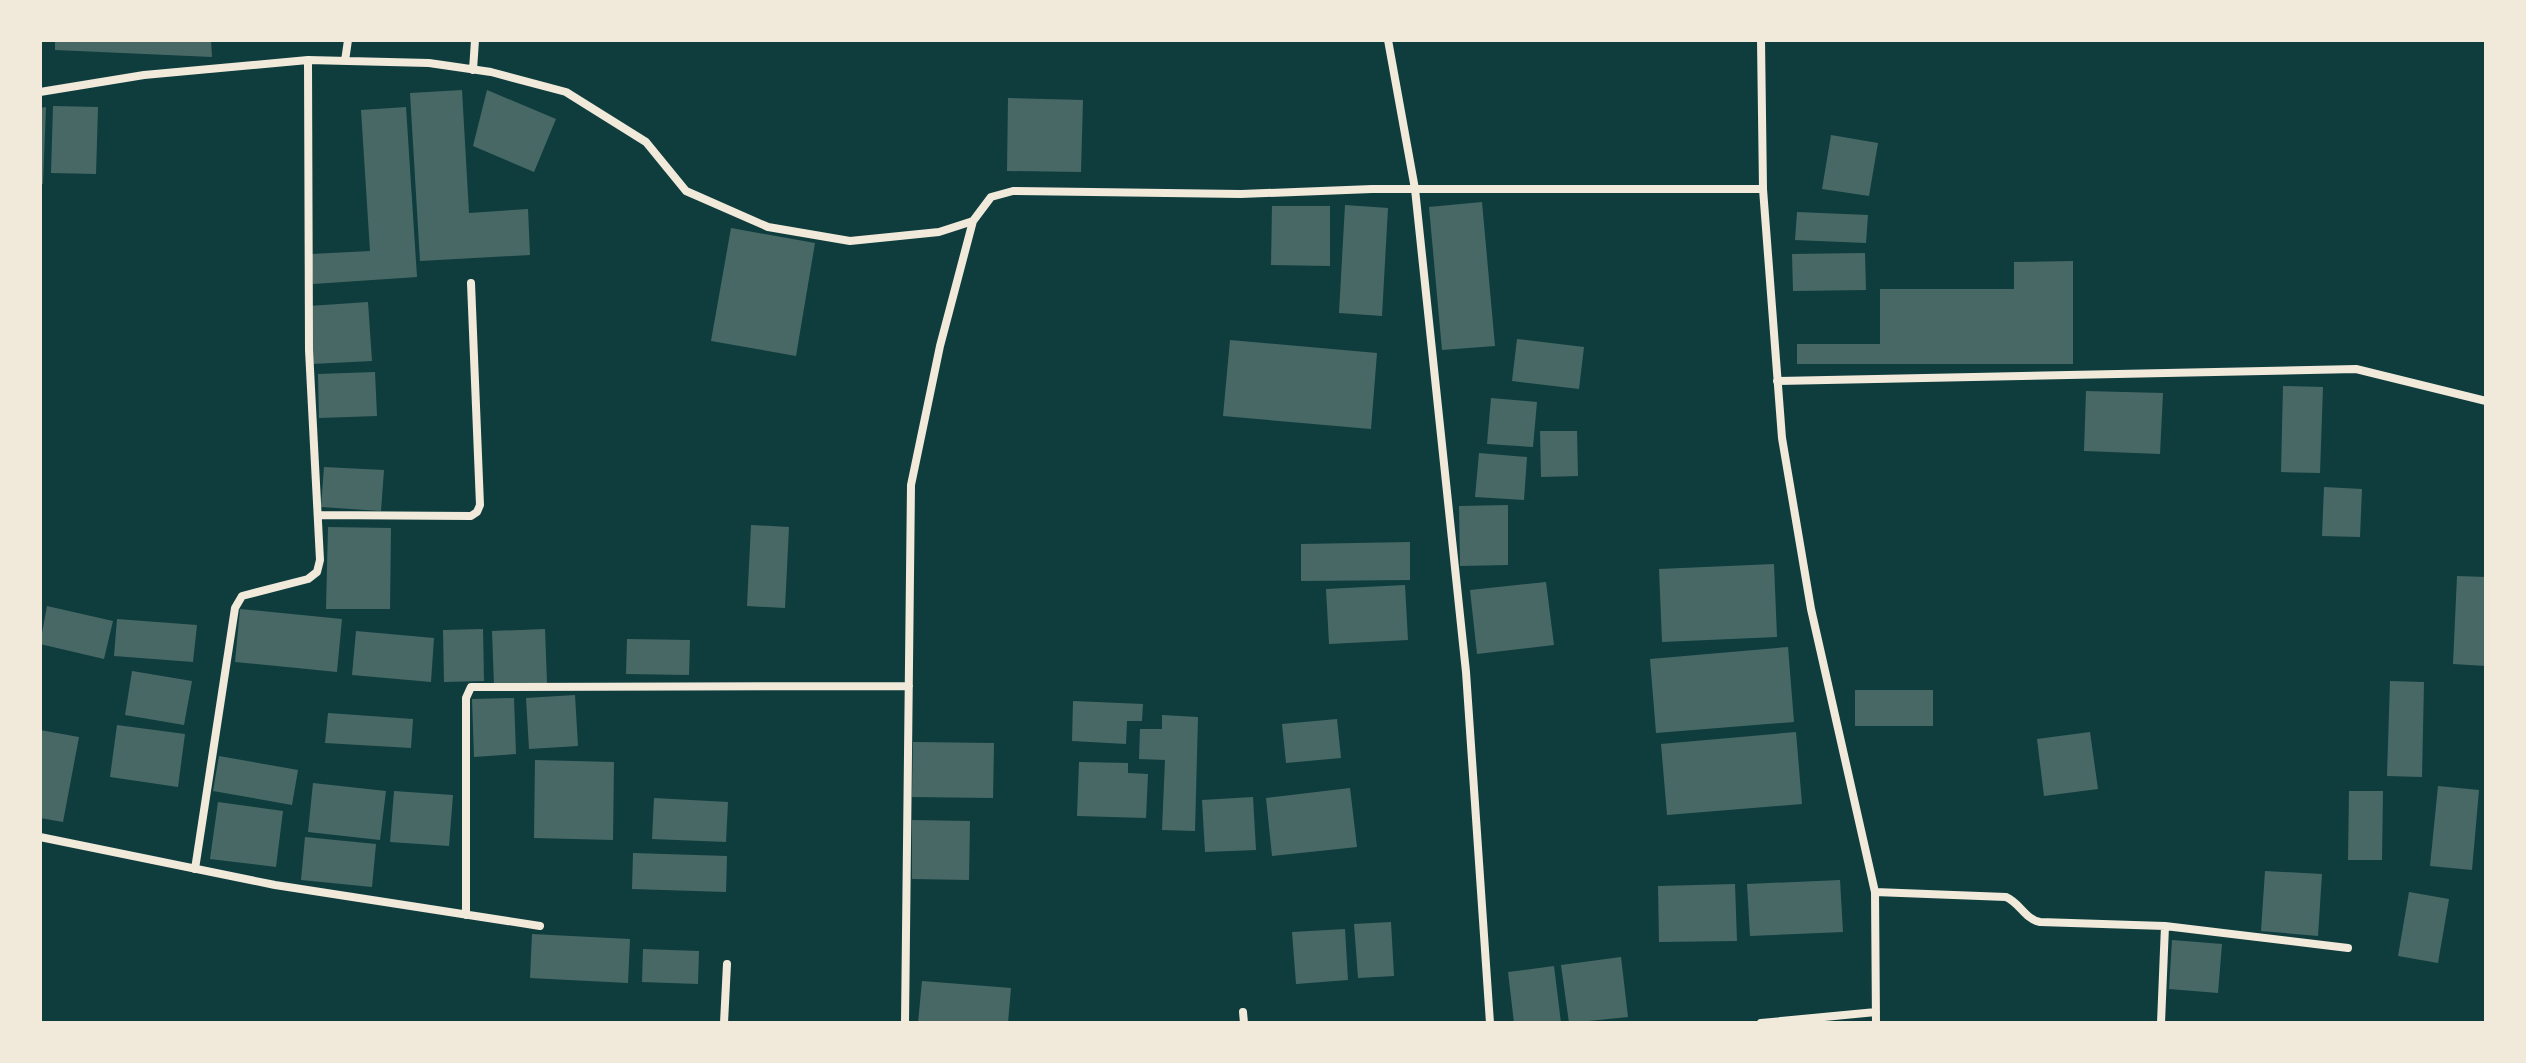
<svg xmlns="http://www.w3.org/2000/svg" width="2526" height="1063" viewBox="0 0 2526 1063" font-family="'Roboto Condensed',sans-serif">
  <rect width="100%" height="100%" fill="#0f3d3e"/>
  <!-- building -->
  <path fill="#486865" d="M55,40H211L212,57L55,50Z
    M462,90L469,213L528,209L530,255L420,261L410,93Z
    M487,90L556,119L534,172L473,146Z
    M1008,98L1083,100L1081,172L1007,171Z
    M53,106L98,107L96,174L51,173Z
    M46,107L43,184H40V108Z
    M406,107L417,277L313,284L311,254L370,251L361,110Z
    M1831,135L1878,143L1869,196L1822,189Z
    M1482,202L1495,346L1442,350L1429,207Z
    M1345,205L1388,208L1382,316L1339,313Z
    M1272,206H1330V266L1271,265Z
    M1797,212L1868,215L1866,243L1795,240Z
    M731,228L815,243L796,356L711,341Z
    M1865,253L1866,290L1793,291L1792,254Z
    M2073,261V364H1797V344H1880V289H2014V262Z
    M368,302L372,361L312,364L309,306Z
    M1517,339L1584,347L1579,389L1512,381Z
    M1230,340L1377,353L1371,429L1223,416Z
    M375,372L377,416L319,418L318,374Z
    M2283,386L2323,387L2320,473L2281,472Z
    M2086,391L2163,393L2160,454L2084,451Z
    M1491,398L1537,402L1533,447L1487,444Z
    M1540,431H1577L1578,476L1541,477Z
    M1479,453L1527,457L1524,500L1475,497Z
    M324,467L384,470L381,511L321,507Z
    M2324,487L2362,489L2360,537L2322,536Z
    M1508,505V565L1460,566L1459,506Z
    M751,525L789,527L785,608L747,606Z
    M328,527L391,528L390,609H326Z
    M1410,542V580L1301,581V544Z
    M1774,564L1777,637L1662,642L1659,569Z
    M2457,576L2486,577V666L2453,664Z
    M1546,582L1554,645L1477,654L1470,590Z
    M1405,585L1408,640L1329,644L1326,589Z
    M47,606L113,621L104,659L40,644Z
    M240,609L342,619L337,672L235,662Z
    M117,619L197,625L193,662L114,656Z
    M483,629L484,681L444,682L443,630Z
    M545,629L547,683L494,686L492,631Z
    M356,631L434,638L431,682L352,675Z
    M627,639L690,640L689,675L626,674Z
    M1788,647L1794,722L1656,733L1650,659Z
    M132,671L192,681L184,725L125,715Z
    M2390,681L2424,682L2422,777L2387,776Z
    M1855,690H1933V726H1855Z
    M575,695L578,746L529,749L526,698Z
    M514,698L516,754L474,757L472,699Z
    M1073,701L1143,704L1142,721H1127L1126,744L1072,741Z
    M328,713L413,719L411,748L325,743Z
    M1162,715L1198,717L1195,831L1162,830L1165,760L1139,759L1140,729H1162Z
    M1337,719L1341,758L1286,763L1282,724Z
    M117,725L185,734L178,787L110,777Z
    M40,730L79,737L63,822L40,818Z
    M1796,732L1802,804L1667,815L1661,744Z
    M2090,732L2098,789L2044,796L2037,739Z
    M913,742L994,743L993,798L912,797Z
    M219,756L298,770L292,805L213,791Z
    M535,760L614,762L613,840L534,838Z
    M1079,762L1128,763V773L1148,774L1146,818L1077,816Z
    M313,783L386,791L380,840L308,832Z
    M2438,786L2479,790L2472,870L2430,866Z
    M1350,788L1357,847L1272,856L1266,798Z
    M394,791L453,795L449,846L390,842Z
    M2349,791H2383L2382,860H2348Z
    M1253,797L1256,850L1205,852L1202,800Z
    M654,798L728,802L726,842L652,839Z
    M218,802L283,811L276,867L210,859Z
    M912,820L970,821L969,880L912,879Z
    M305,837L376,844L372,887L301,880Z
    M633,853L727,856L726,892L632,889Z
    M2265,871L2322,874L2318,936L2261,931Z
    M1840,880L1843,932L1750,936L1747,884Z
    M1735,884L1737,941L1659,942L1658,886Z
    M2409,892L2449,899L2438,963L2398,956Z
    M1391,922L1394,976L1358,978L1354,924Z
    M1345,929L1348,980L1296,984L1292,932Z
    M532,934L630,939L628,983L530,978Z
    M2172,940L2222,944L2218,993L2169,989Z
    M643,949L699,951L698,984L642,982Z
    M1621,957L1628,1017L1569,1023L1561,965Z
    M1554,966L1561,1023H1514L1508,972Z
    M922,981L1011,988L1008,1023H918Z"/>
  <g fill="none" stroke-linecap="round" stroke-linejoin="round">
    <!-- minor -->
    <path stroke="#f1e9da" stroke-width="8" d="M1388,40L1415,189L1466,672L1490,1023
      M1761,40L1763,189L1782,438L1811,609L1875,892L1876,1023
      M345,61L348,40
      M473,70L475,40
      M40,92L144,75L308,60L429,63L491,72L566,92L646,142L686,191L768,227L850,241L939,232L973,221L991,197L1013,191L1241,194L1372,189H1763
      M1777,381L2356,369L2486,401
      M318,515L471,516L477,512L480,505L471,283
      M40,837L275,885L540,926
      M195,869L235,608L242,596L308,579L317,572L320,560L309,350L308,60
      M1875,892L2006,897C2020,903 2025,919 2040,922L2165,926L2348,948
      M466,915V698L471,687L909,686
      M1243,1012L1244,1023
      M724,1023L727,964
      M905,1023L911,485L940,346L973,221
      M1761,1023L1876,1012
      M2161,1023L2165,926"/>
  </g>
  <!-- border -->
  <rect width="2526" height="1063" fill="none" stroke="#f1e9da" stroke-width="84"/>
</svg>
